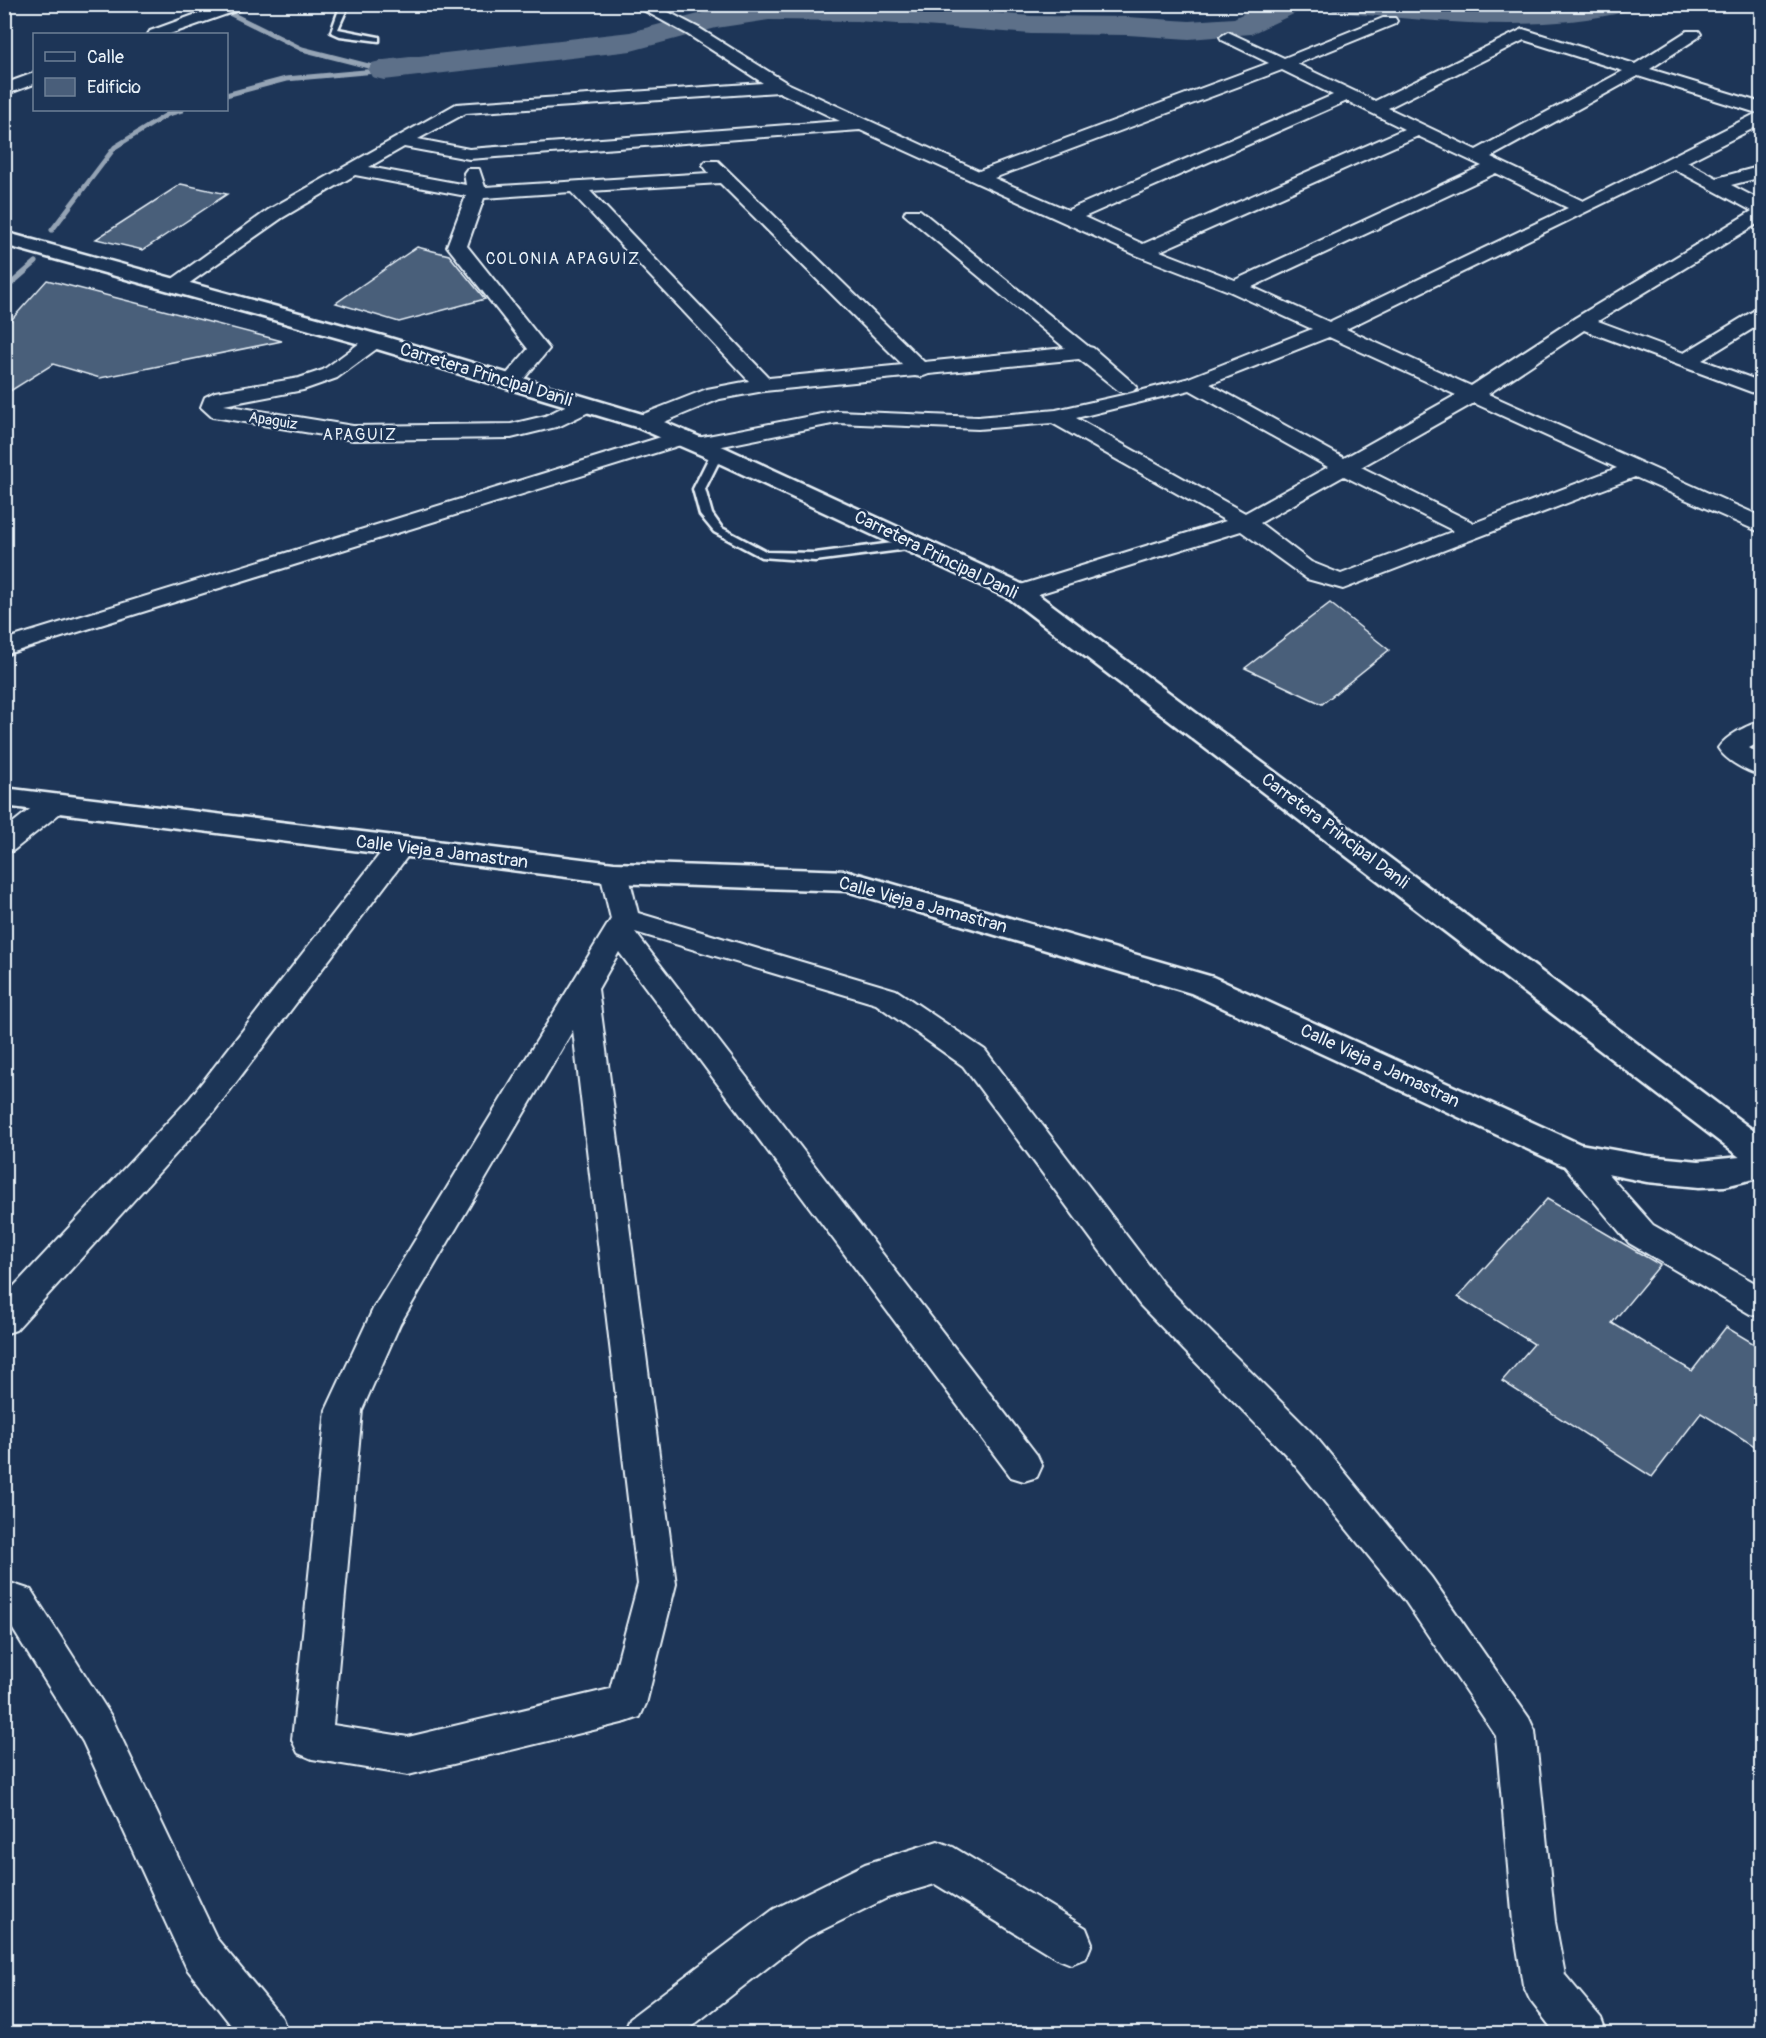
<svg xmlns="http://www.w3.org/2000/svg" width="1766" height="2038" viewBox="0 0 1766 2038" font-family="Pangolin,sans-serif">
  <rect width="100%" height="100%" fill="#1d3557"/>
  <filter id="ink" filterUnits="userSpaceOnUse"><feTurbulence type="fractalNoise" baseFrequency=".0167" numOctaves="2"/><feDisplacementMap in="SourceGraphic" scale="12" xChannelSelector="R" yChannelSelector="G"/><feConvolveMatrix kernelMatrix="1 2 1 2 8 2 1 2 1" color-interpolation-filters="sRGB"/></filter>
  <g filter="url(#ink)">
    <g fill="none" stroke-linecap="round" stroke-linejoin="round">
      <!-- stream -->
      <path stroke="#95a4b5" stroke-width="5" d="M211,4L302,49L384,70
        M226,95L286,79L376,71
        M52,230L115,147L168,114L182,110
        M4,290L36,262"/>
      <!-- river -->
      <path fill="#5d7089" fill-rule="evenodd" d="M750,4H881L1031,16L1128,17L1189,21L1234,18L1263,4H1304L1300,11L1251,34L1189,39L1128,35L1031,34L857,21L769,20L716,28L631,51L384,80L372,77L368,70L372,63L384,60L630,32L714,10Z
        M1329,4H1632L1628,11C1534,34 1439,21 1344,13L1333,11Z"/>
    </g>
    <!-- building -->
    <path fill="#495e7a" stroke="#e8f1f8" stroke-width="1.5" d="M181,184L227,194L143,250L96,239Z
      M417,247L449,255L485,299L399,322L336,303Z
      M47,280L144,305L282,341L100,378L53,364L4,395V328Z
      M1330,603L1389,650L1322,704L1245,668Z
      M1547,1199L1660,1265L1612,1323L1692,1371L1726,1327L1761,1348V1450L1701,1413L1652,1477L1502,1381L1534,1344L1458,1297Z"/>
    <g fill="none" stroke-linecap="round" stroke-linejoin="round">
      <!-- service casing -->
      <g stroke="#e8f1f8" stroke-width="5">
        <path id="service" d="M341,4H349L338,29L379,37V41L340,36L331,32Z
          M13,239L21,241L4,253V245Z
          M717,450L723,453L705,489L712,514L722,528L767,552L815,553L916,540L922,544L916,548L815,561L761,557L714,532L700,515L693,489L711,453Z"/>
      </g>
      <!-- minor casing -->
      <g stroke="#e8f1f8" stroke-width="4">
        <path id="minor" d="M224,4H249L247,7L170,34H148L150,31Z
          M632,4H653L699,28L787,83L979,171L1269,63L1222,40L1220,37L1228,32L1284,58L1383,18H1395L1397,21L1395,24L1297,64L1375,101L1523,29L1635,64L1687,31H1699L1701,34L1699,37L1650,69L1762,103V124L1687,162L1717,178L1762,166V177L1731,185L1762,201V221L1598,321L1684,353L1755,310L1762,308V323L1702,360L1762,382V396L1584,330L1488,394L1762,517V533L1635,477L1343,589L1307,579L1241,531L1019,600L1011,598L1007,593L1011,588L1226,521L1052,423L978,429L837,423L698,451L690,449L687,443L4,655V640L674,433L682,431L690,433L692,439L837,411L978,417L1056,410L1132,393L1186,379L1312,329L1229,291L1136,255L860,130L469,159L404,147L369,167L466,185L464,173L467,169H479L485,187L709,173L703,165L706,161H718L924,362L1065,348L904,214L906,210H920L1089,347L1093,348L1133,383L1137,387L1133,391L1126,393L1119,391L1079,359L929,374L921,377L915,376L764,391L720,399L652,427L644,428L636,427L633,422L636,417L707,389L749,381L571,192L484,198L467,246L549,349L518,386L511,388L504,386L500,382L528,349L447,246L466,196L355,175L282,218L181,289H167L164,285L268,210L456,104L763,83L687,34ZM1524,40L1623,71L1476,150L1388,108ZM1282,70L1333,95L1068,210L994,178ZM1638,76L1757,113L1583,201L1491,157ZM779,92L840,121L469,149L418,139L466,113ZM1347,101L1404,129L1143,244L1084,217ZM1418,136L1482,166L1235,280L1160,251ZM1674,169L1752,211L1575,318L1471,386L1346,329ZM1496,173L1568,208L1329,322L1252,287ZM720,183L903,365L769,378L590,191ZM1329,337L1456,395L1344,458L1210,384ZM1190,390L1328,467L1245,513L1076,418ZM1474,403L1617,468L1474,523L1361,467ZM1344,476L1454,531L1341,574L1311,562L1260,523Z
          M34,73V84L4,95V84Z
          M375,335L382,337L385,341L382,345L337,378L303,390L224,405L353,426L511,424L545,416L577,400L585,399L593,400L596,405L593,410L560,426L511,438L353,440L220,418L212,417L201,407L205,397L215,392L299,378L323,370L368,337Z
          M1762,721V741L1749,748L1762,756V776C1747,772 1726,761 1718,748C1726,736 1747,725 1762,721Z
          M54,795L64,798L67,804L64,810L14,850L4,853V830L44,798Z
          M400,838L410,841L414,847L410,853L212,1114L16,1330L4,1334V1297L190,1098L390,841Z
          M614,864L624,866L628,873L638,913L896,990L985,1050L1164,1285L1315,1436L1431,1577L1529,1718L1535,1731L1555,1922L1565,1975L1601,2018L1607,2034H1556L1530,2000L1523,1985L1513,1922L1496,1736L1405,1601L1289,1458L1140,1305L963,1066L876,1004L635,932L1037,1455L1042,1466L1037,1477L1024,1481L1011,1477L619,952L598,989L676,1584L646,1704L640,1717L626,1722L408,1775L312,1759L298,1753L292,1740L326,1410L373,1309L611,919L600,873L604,866ZM573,1030L638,1584L610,1689L408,1737L333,1725L362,1410L400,1324Z
          M1574,1144L1585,1148L1653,1225L1762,1287V1317L1750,1314L1629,1243L1563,1164L1558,1156L1563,1148Z
          M4,1581L31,1590L111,1716L217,1939L282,2018L288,2034H238L187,1969L83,1742L4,1615Z
          M938,1841L953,1847L1086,1928L1092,1943L1086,1958L1071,1964L1056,1958L935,1884L887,1898L804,1939L682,2034H624L630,2018L774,1909L865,1864Z"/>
      </g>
      <!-- tertiary casing -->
      <g stroke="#e8f1f8" stroke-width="5">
        <path id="tertiary" d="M4,788L614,863L848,871L1213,977L1580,1144L1647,1156L1699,1161L1740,1157L1762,1149V1177L1725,1186L1699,1187L1647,1182L1562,1165L1191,993L847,891L614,883L4,806Z"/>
      </g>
      <!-- primary casing -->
      <g stroke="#e8f1f8" stroke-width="5">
        <path id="primary" d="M4,232L383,336L652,417L726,448L1028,587L1762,1137V1169L1750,1165L1010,599L708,458L636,427L367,346L4,245Z"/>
      </g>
      <!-- service -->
      <use href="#service" fill="#1d3557" fill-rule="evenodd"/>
      <!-- minor -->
      <use href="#minor" fill="#1d3557" fill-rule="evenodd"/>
      <!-- tertiary -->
      <use href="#tertiary" fill="#1d3557" fill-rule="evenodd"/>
      <!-- primary -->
      <use href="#primary" fill="#1d3557" fill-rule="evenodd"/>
    </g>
  </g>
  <g text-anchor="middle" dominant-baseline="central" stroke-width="5" stroke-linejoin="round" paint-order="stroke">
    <!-- far-street labels -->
    <g font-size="15" fill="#e8f1f8" stroke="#1d3557">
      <text transform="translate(273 421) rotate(9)">Apaguiz</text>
    </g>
    <!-- far-neighbourhood labels -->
    <g font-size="16" letter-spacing="1.5" fill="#e8f1f8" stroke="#1d3557">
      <text x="563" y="259">COLONIA APAGUIZ</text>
      <text x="360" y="435">APAGUIZ</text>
    </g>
    <!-- street labels -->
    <g font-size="18" fill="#e8f1f8" stroke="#1d3557">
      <text transform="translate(486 375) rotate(17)">Carretera Principal Danli</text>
      <text transform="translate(936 555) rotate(26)">Carretera Principal Danli</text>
      <text transform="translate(1335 831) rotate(37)">Carretera Principal Danli</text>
      <text transform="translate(442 852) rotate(7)">Calle Vieja a Jamastran</text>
      <text transform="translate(923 905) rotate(15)">Calle Vieja a Jamastran</text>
      <text transform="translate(1380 1066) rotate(25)">Calle Vieja a Jamastran</text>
    </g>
  </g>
  <!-- margin -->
  <rect width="1766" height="2038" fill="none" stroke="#1d3557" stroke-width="24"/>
  <rect x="12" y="12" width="1742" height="2014" fill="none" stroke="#e8f1f8" stroke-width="2" filter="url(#ink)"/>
  <!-- legend -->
  <rect x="33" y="33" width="195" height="78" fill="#1d3557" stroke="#6e8097" stroke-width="1.5"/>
  <rect x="45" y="52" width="30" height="9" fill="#1d3557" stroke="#6e8097" stroke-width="1.5"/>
  <text x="87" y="63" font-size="18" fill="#e8f1f8">Calle</text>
  <rect x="45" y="78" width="30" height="18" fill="#495e7a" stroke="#6e8097" stroke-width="1.5"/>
  <text x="87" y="93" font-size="18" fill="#e8f1f8">Edificio</text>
</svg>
